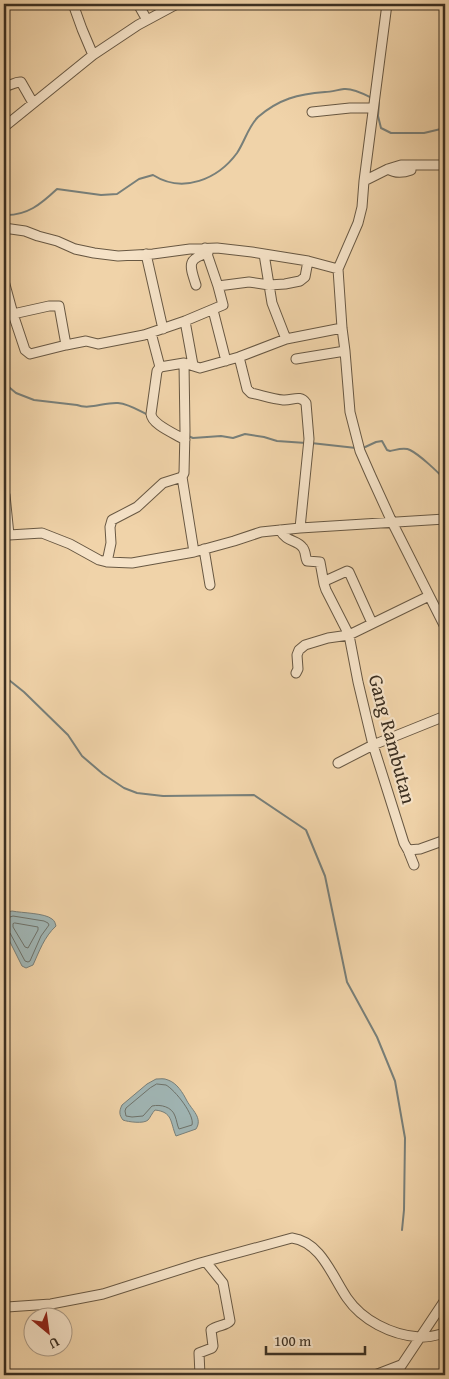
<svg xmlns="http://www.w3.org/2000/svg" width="449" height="1379" viewBox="0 0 449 1379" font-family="'Gentium Book Plus',serif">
  <rect width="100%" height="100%" fill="#f0d3a9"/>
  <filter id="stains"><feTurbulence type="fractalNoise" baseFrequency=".004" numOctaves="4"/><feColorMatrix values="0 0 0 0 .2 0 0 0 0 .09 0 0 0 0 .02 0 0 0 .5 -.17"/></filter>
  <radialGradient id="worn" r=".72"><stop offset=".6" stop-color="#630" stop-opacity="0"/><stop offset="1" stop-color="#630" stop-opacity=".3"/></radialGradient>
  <!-- water -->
  <path fill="#a0b5b4" stroke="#787f79" d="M12,911C22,913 45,913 52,919C55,921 55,923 56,926C44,937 39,952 33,965L26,968L22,966L4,930V916L8,912Z
    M156,1079C160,1079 164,1078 168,1080C177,1083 183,1093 187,1101C192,1110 203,1118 196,1129L176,1136C170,1122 173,1112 155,1110C152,1113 150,1118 148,1120C144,1124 128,1122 123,1120C119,1115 119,1111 122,1105L147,1084Z"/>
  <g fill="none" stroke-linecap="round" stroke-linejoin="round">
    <!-- shore -->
    <path stroke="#6e726a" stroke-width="1" d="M4,919L13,916L44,921L48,923L49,925L41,936L30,961L28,962L25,961L10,933L7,931L4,930
      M15,923L38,927V930L28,948L25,947L13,927V924Z
      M157,1084L166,1085C175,1090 195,1115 192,1125L179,1129C177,1125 177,1121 175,1116C172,1107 161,1104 152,1106L143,1116L132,1117L126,1116L125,1111L126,1108L150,1088Z"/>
    <!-- stream -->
    <path stroke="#787f79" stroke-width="2" d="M379,102L378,116L381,128L391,133H424L445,128
      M4,215C27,216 41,204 57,189L101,195L117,194L139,179L153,175C183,194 218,179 237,153C245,141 248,127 258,117C279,99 298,94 325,92C331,92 337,90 344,89C353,88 364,94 372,98
      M4,383L16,393L34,400L77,405C90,410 104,402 118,403C129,404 138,410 148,415
      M188,436L193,438L221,436L233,438L245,434L264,437L277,441L306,443
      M311,443L356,448
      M363,448L376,442L382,441L387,450L390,451C396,450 404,447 410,450C420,455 438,472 445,480
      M4,676L24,692L68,735L82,756L103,774L124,788L137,793L163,796L254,795L306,830L325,876L347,982L377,1037L395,1081L405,1138L404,1210L402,1230"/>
    <!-- minor casing -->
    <g stroke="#685843" stroke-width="11">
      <path id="minor" d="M73,4L82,29L93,55
        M138,4L147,20
        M387,4L364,181L362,207L358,223L338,269L342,328L345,351L350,412L360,451L371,476L392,522L445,627
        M4,86C10,87 15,81 21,82L33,103
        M312,112L350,108H373
        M4,127L93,55L138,25L177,4
        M388,169C396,174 403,173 411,170V165
        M364,181L388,169L401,165H445
        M4,228L25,231L38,236L57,241L75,249L94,253L118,256L153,254L190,249L217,248L252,252L308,261L338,269
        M205,248L218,286L249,282L269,285L285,284L300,281L305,277L308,261
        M146,254L163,329
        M264,254L272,303L286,339
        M4,281L13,314L49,306H59L66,345
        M196,285C190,266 186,259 208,253
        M213,310L226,361
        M4,316L13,314L25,350L30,354L66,345L86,341L98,344L144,335L185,321L223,305L218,286
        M185,321L193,365
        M151,333L160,367L184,363L200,368L239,357L286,339L342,328
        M239,357L247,389L251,393C261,395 272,399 283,400C292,401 300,394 306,403L309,439L300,528
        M296,359L345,351
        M184,363L185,431L184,473L182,477L163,483L137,507L112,520L110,527L111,543L107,562L132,563L194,552L234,541L261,532L300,528L445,519
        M160,367L157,371L151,414C152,425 176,434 185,440
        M182,477L194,552
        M5,495L9,535
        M280,530C287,543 297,539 303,548C306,552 305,557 307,561L320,562L324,584
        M4,536L9,535L42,533L70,544L99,560L107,562
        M204,549L210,585
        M372,623L349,572L347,571L325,581L324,584L326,590L349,635L358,682L373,745L404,843L408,850L414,865
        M296,673L298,669L297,655L299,650L305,645L328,638L349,635L429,596
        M338,763L373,745L445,716
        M408,850L420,849L445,840
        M4,1308L7,1307L51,1304L103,1294L200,1263L292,1238C321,1242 332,1276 347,1298C362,1320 391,1335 419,1337C427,1338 437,1335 445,1333
        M200,1375L199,1353L212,1348L213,1346L211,1330C217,1325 226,1326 230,1321L223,1283L206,1262
        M375,1375L401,1365
        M395,1375L445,1300"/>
    </g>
    <!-- minor -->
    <use href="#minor" stroke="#f5e2c7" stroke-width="9"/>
  </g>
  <g text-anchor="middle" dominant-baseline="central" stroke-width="4.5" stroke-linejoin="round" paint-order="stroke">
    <!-- street labels -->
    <g font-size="20" fill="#3b2f21" stroke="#f5e2c7">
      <text transform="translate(393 739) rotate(75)">Gang Rambutan</text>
    </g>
  </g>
  <!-- margin -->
  <rect width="449" height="1379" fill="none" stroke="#f0d3a9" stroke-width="20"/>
  <rect x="5" y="5" width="439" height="1369" fill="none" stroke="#3b2f21" stroke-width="2.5"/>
  <rect x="10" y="10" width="429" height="1359" fill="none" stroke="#3b2f21"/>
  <!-- north arrow -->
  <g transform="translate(48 1332) rotate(151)"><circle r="24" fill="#f5e2c7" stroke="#ab9a85"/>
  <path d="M0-4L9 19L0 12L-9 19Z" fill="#8f2418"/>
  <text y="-8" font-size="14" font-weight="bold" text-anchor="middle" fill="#3b2f21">U</text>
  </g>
  <!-- scale -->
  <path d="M266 1346v8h99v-8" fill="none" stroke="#3b2f21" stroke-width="2.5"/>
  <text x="274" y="1346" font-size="15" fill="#3b2f21" stroke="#f5e2c7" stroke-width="4" paint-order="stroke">100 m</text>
  <rect width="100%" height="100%" filter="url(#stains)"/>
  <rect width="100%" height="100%" fill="url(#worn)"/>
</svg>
